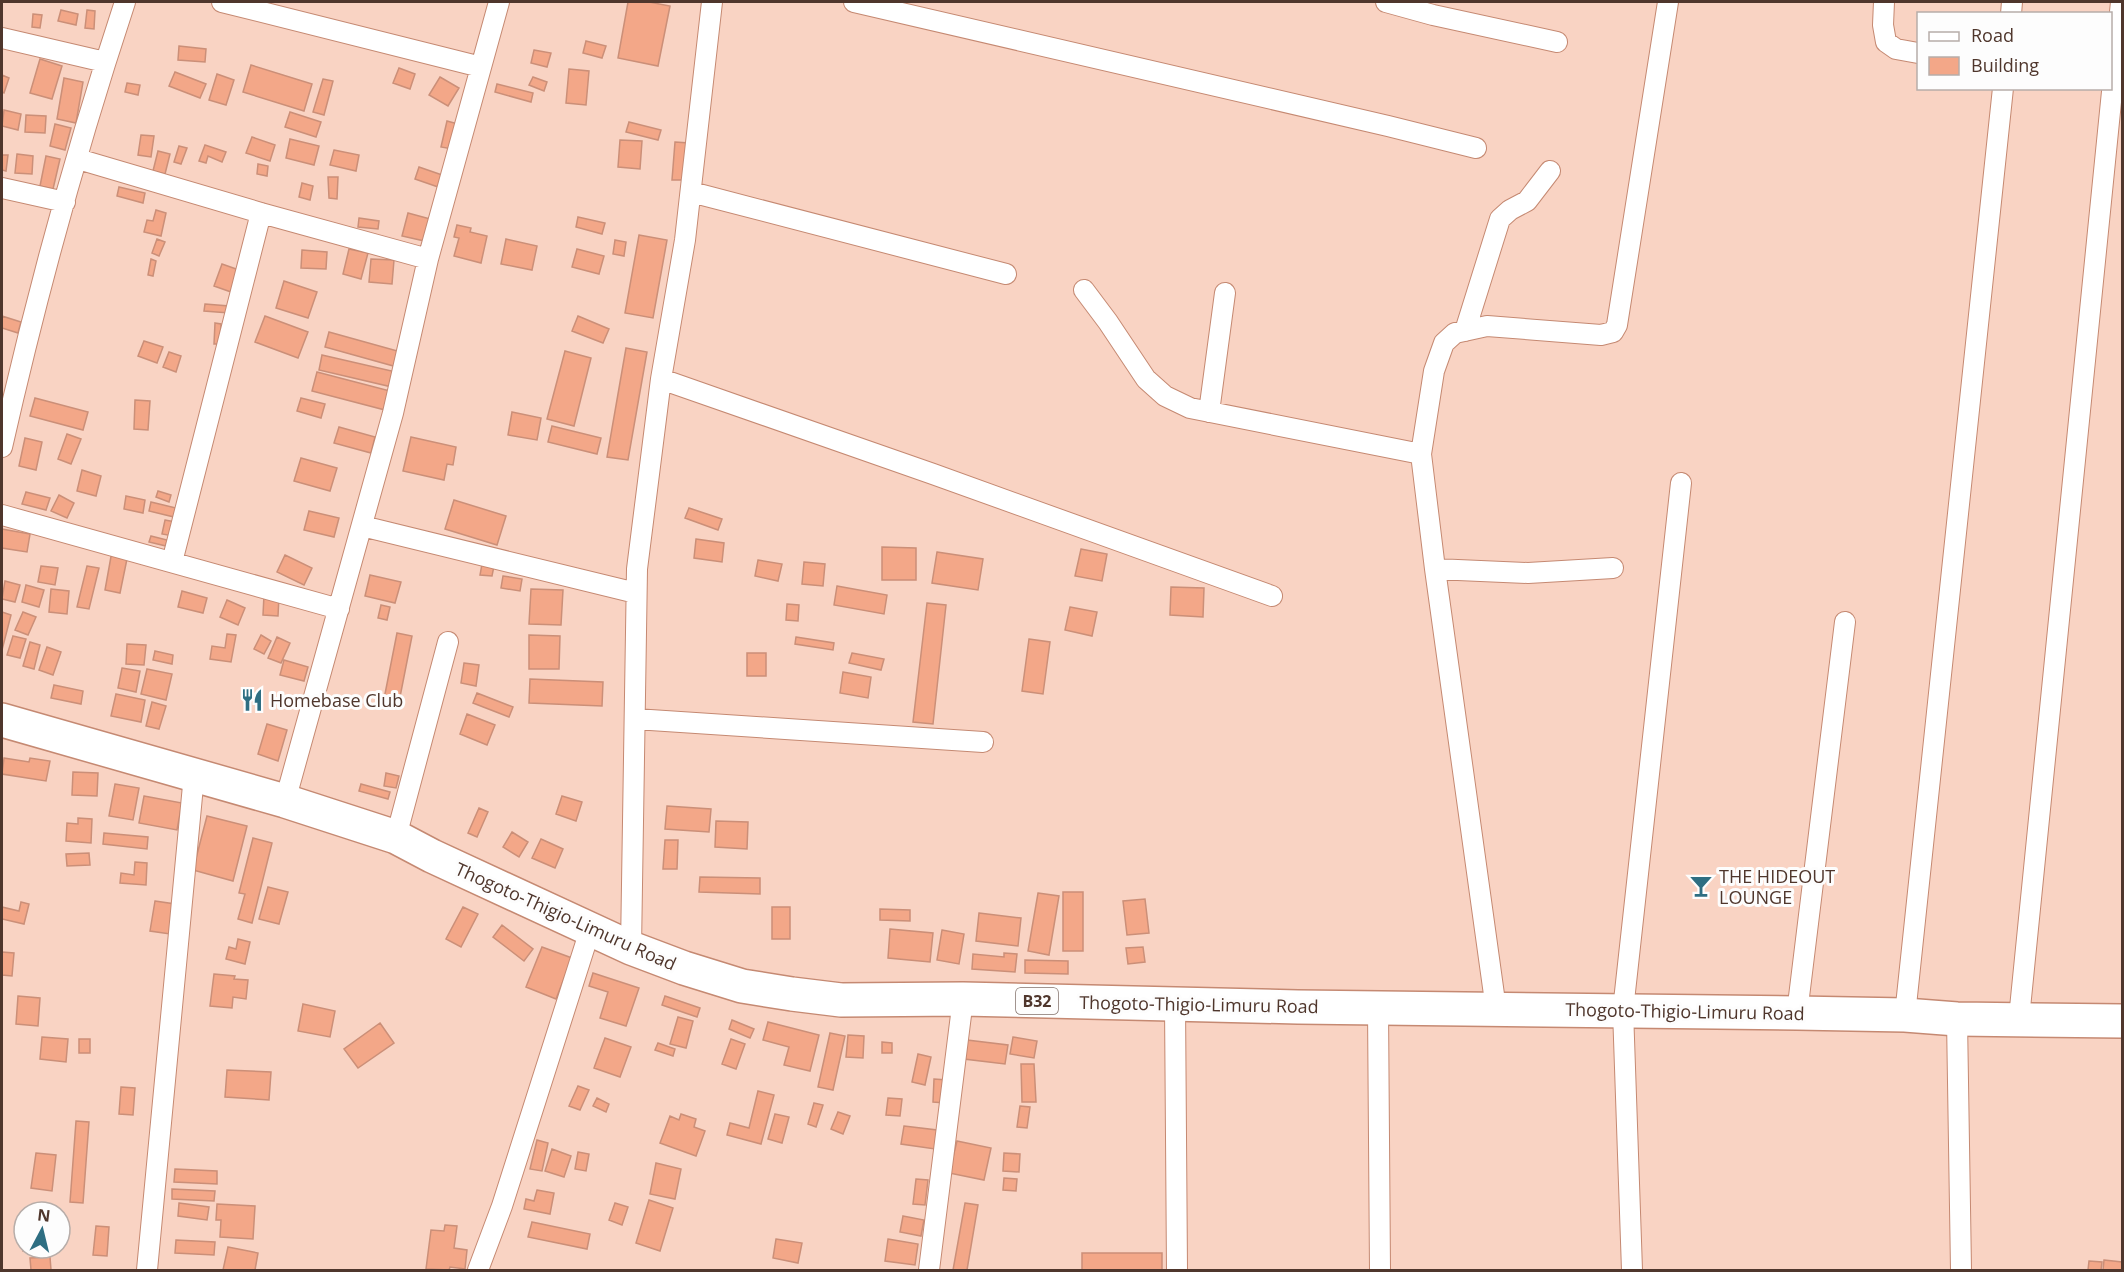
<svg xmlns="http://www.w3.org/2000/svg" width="2124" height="1272" viewBox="0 0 2124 1272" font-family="'Open Sans',sans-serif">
  <rect width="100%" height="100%" fill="#f9d3c3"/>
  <!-- building -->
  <path fill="#f3a788" stroke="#cb8f78" stroke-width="1.5" d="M628,2H649L670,6L658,66L618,58Z
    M61,10L78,14L76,25L58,21Z
    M87,10L95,11L94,29L85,28Z
    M33,14L42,15L40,28L32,27Z
    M586,41L606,46L602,58L583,53Z
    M179,46L206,49L205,62L178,60Z
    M534,50L551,53L547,67L531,63Z
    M40,59L62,66L52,99L30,93Z
    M251,65L312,84L304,111L243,92Z
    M399,68L415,74L410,89L393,83Z
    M569,69L589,71L586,105L566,103Z
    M175,72L206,84L200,98L169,86Z
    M217,74L234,80L226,105L209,100Z
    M2,75L9,78L4,93L2,92Z
    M440,77L459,88L448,106L429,95Z
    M533,77L547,82L544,91L529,85Z
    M64,78L83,82L76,123L57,119Z
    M323,79L333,81L324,115L313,112Z
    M127,83L140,85L138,95L125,92Z
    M497,84L533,93L531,102L495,92Z
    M4,110L21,114L18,130L2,126Z
    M290,112L321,122L316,137L285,127Z
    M26,115L46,116L45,133L25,132Z
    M447,121L458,124L452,149L441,147Z
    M629,122L661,130L658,140L626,132Z
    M55,124L71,128L65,150L50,146Z
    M141,135L154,136L151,157L138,155Z
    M252,137L275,145L270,161L246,153Z
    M290,139L319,146L314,165L286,158Z
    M620,140L642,141L640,169L618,167Z
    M675,142L689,143L687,180H672Z
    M205,145L226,152L222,162L208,156L206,163L199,161Z
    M179,146L187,148L181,164L174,162Z
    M334,150L359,155L356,171L330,165Z
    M158,151L170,154L165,174L153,171Z
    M17,154L33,156L32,174L15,173Z
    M2,155H8L6,171L2,170Z
    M46,156L60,159L53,189L40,186Z
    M258,164L268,166L267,176L257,174Z
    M419,167L445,176L441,188L415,179Z
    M328,177H338L337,199L329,198Z
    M302,183L313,186L310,200L299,197Z
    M119,187L145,193L143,203L117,196Z
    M156,210L166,213L161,236L144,232L147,220L153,221Z
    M408,213L434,220L429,242L402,236Z
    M578,217L605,223L602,234L576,227Z
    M359,218L379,221L378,229L358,227Z
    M457,225L471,228L470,232L487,236L481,263L454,256L459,238L454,237Z
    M639,235L667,240L653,318L625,313Z
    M157,239L165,242L159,256L152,253Z
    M506,239L537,246L532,270L501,264Z
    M615,240L626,242L624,256L613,254Z
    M349,249L368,253L361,279L343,274Z
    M577,249L604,256L599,274L572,267Z
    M302,250L327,252L326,269L301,268Z
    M151,259L156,261L153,276L148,275Z
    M371,259L394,260L392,284L369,282Z
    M222,264L239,270L231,292L214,286Z
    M284,281L317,292L308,318L276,308Z
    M205,304L229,306V313L204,311Z
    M2,316L21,322L18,333L2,328Z
    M265,316L308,332L298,358L255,342Z
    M578,316L609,329L603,343L572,331Z
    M215,323L221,324L220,344H214Z
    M329,332L401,352L397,367L325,347Z
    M144,341L163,347L157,363L138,356Z
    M626,348L647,352L628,460L607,457Z
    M565,351L591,358L574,426L547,419Z
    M169,352L181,356L176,372L163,367Z
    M322,355L396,372L392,387L319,370Z
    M317,372L390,391L385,410L312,391Z
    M35,398L88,412L83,430L30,416Z
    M301,398L325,404L321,418L297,411Z
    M135,400L150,401L148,430L134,429Z
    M512,412L541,418L537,440L508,435Z
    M552,426L601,438L597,454L548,442Z
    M339,427L375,437L371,453L334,443Z
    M67,434L81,439L71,464L58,459Z
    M411,437L456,447L453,465L447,464L444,480L403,471Z
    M25,438L42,442L36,470L19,466Z
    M301,458L337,468L330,491L294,481Z
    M82,470L101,476L96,496L77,491Z
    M158,491L171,495L169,502L156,497Z
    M26,492L50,498L46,510L22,504Z
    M59,495L74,503L67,518L51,511Z
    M126,496L145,500L143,513L124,509Z
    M454,500L506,516L497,545L445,529Z
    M151,502L176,508L174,517L149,511Z
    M689,508L722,519L718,530L685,518Z
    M309,511L339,518L334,537L304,530Z
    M165,520L176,522L173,536L162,534Z
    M2,529L30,534L27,552L2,548Z
    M151,536L167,540L166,546L149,542Z
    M696,539L724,543L722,562L694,558Z
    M882,547L916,548V580H882Z
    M1081,549L1107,554L1102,581L1075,576Z
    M112,551L128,554L120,593L105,590Z
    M937,552L983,559L978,590L932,583Z
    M285,555L312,568L304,585L277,572Z
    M758,560L782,564L778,581L755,576Z
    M804,562L825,564L823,586L802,584Z
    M482,564L494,566L492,576L480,575Z
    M41,566L58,568L55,585L38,582Z
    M87,566L99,568L89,609L77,607Z
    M370,575L401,582L395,603L365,596Z
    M503,576L522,579L520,591L501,588Z
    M5,581L20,585L15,602L2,599Z
    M26,585L44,590L39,607L22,602Z
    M837,586L887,595L884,614L834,605Z
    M1171,587L1204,588L1203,617L1170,615Z
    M51,589L69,591L67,614L49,612Z
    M531,589L563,590L561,625L529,624Z
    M182,591L207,598L203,613L178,607Z
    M264,595L279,596L278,616L263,615Z
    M227,600L245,608L238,625L220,617Z
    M927,603L946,605L933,724L913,722Z
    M787,604L799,605L798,621L786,620Z
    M381,605L390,607L387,620L378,618Z
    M1070,607L1097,612L1092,636L1065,630Z
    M2,612L11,615L2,650Z
    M23,612L36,617L28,635L15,630Z
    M397,633L412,636L399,702L384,699Z
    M227,634L236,635L231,662L210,659L212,646L225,648Z
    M261,635L271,641L264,654L254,649Z
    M529,635L560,636L559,669H529Z
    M13,636L26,639L20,658L7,655Z
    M277,637L290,643L281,663L268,658Z
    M796,637L834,643L833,650L795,644Z
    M1029,639L1050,642L1043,694L1022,691Z
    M30,642L40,645L34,669L23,666Z
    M127,644L146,645L144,665L126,664Z
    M47,647L61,652L53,675L39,670Z
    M155,651L173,655L172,664L153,660Z
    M747,653H766V676H747Z
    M852,653L884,659L881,670L849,663Z
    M284,660L308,667L304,681L280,675Z
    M464,663L479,665L476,686L461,683Z
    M122,668L140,671L136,692L118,688Z
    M147,669L172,674L166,700L141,694Z
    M843,672L871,677L868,698L840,693Z
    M530,679L603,682L602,706L529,703Z
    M54,685L83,691L81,704L51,698Z
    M477,693L513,707L509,717L473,703Z
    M116,694L145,700L141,722L111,716Z
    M152,702L166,706L159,729L146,726Z
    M467,714L495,725L487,745L460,734Z
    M267,724L287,730L278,761L258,754Z
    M4,758L29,762L30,758L50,761L46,781L2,774Z
    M73,772L98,773L97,796L72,795Z
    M386,773L399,776L396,788L384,786Z
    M115,784L139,788L133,820L109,816Z
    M361,784L390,792L388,799L359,791Z
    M144,796L182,803L177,830L139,823Z
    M562,796L582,802L576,821L556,814Z
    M667,806L711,809L709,832L665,829Z
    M479,808L488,812L477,837L468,833Z
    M207,816L247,826L233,881L193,870Z
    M78,818L92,819L91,843L66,841L67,823L78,824Z
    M716,821L748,822L747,849L715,847Z
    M512,832L528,842L519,857L503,847Z
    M104,833L148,837L147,849L103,844Z
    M253,838L272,843L252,923L238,919L245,894L239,893Z
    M541,839L563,849L555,868L532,858Z
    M665,840H678L677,869H663Z
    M89,853L90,865L67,866L66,854Z
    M135,862L147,863L146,885L120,883L121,873L134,875Z
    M700,877L760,878V894L699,892Z
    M268,887L288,892L279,924L259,919Z
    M1063,892H1083V951H1063Z
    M1038,893L1059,896L1049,955L1028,951Z
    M1145,899L1149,933L1127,935L1123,901Z
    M155,901L175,904L170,934L150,931Z
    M21,902L29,904L24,924L2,919V907L19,911Z
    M463,907L478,914L461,947L446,939Z
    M772,907H790V939H772Z
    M880,909L910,910V921L880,920Z
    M979,913L1021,918L1018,946L976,941Z
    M502,925L533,949L524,961L493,937Z
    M890,929L933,933L930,962L888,958Z
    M942,930L964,934L959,964L937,960Z
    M238,939L250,942L245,964L226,959L229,947L236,949Z
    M542,947L572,958L556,999L526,987Z
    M1143,947L1145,962L1128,964L1126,948Z
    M2,952L14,953L12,976L2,975Z
    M1004,953L1017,954L1015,972L972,969L973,954L1004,957Z
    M1025,960L1068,961V974L1025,973Z
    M593,973L639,988L626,1026L600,1018L608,992L589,986Z
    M214,974L235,976L234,979L248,980L246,999L233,997L232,1008L210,1006Z
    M18,996L40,998L38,1026L16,1024Z
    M665,996L700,1008L697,1017L662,1005Z
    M303,1004L335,1011L330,1037L298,1031Z
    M678,1017L693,1021L686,1048L670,1044Z
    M732,1020L754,1029L750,1038L729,1029Z
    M768,1022L819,1035L810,1071L784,1065L789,1047L763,1040Z
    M380,1023L394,1043L358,1068L344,1049Z
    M830,1033L845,1036L833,1090L818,1087Z
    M848,1035L864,1036L863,1058L846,1057Z
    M42,1037L68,1039L66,1062L40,1059Z
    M1013,1037L1037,1041L1034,1058L1010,1054Z
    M605,1038L631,1047L620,1077L594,1068Z
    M79,1039H90V1053H79Z
    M731,1039L745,1044L736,1069L722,1064Z
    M967,1040L1008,1045L1005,1064L964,1059Z
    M882,1042L892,1043V1053H882Z
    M658,1043L675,1049L673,1056L655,1050Z
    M918,1054L931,1057L925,1085L912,1082Z
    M1021,1064H1034L1036,1102H1022Z
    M227,1070L271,1072L269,1100L225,1097Z
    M934,1079L947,1080L945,1103L933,1102Z
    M578,1086L589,1090L580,1110L569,1106Z
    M121,1087L135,1088L133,1115L119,1114Z
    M758,1091L774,1095L761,1144L727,1135L730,1123L749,1128Z
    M597,1098L609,1104L606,1112L593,1106Z
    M888,1098L902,1099L900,1116L886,1115Z
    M814,1103L823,1105L816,1127L808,1124Z
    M1020,1106L1030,1107L1027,1128L1017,1127Z
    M838,1112L850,1116L843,1134L831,1129Z
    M681,1114L696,1119L694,1127L705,1131L696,1156L660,1143L670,1116L679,1120Z
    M775,1114L789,1117L782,1143L768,1139Z
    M76,1121L89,1122L83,1203L70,1202Z
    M904,1126L937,1130L935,1149L901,1144Z
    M537,1140L548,1143L542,1171L530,1169Z
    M957,1141L991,1148L984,1180L949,1173Z
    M552,1149L571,1156L564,1177L545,1171Z
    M578,1152L589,1154L586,1171L575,1169Z
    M36,1153L56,1155L52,1191L31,1188Z
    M1004,1153L1020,1154L1019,1172L1003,1171Z
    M656,1163L681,1169L675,1199L650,1194Z
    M175,1169L217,1171V1184L174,1182Z
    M1004,1178L1017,1179L1016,1191L1003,1190Z
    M916,1179L928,1180L925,1205L913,1204Z
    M172,1189L215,1191L214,1201L172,1199Z
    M537,1190L554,1193L550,1214L524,1209L526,1199L534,1201Z
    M649,1200L673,1208L660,1251L636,1243Z
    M179,1203L209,1207L207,1220L178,1216Z
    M615,1203L628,1207L622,1225L609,1220Z
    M965,1203L978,1205L967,1270H953Z
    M217,1204L255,1206L253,1239L220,1237L221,1220H216Z
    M903,1216L924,1220L921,1236L900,1232Z
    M24,1219V1248H54V1253L23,1251Z
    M532,1222L590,1234L587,1249L528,1237Z
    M445,1225L457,1226L454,1248L467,1250L465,1269L450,1267L449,1270L426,1269L431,1230L444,1231Z
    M96,1226L109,1227L107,1256L93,1255Z
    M776,1239L802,1243L798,1263L773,1258Z
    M888,1239L918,1244L915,1265L885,1261Z
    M176,1240L215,1242L214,1255L175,1253Z
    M228,1247L258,1253L255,1270H223Z
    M1082,1253H1162V1270H1082Z
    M50,1257L51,1270H31L30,1258Z
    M2104,1260L2122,1262V1270H2103Z
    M2089,1261L2102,1262L2101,1270H2088Z"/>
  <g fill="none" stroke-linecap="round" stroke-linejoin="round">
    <!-- street casing -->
    <g stroke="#c58972" stroke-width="22">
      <path id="street" d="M222,2L481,67
        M854,2L1388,126L1476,148
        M1386,2L1433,15L1557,42
        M1884,2L1883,25L1886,42L1896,49L1918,53
        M2011,14L2012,2
        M2,38L105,62
        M78,159L261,213L428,259
        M2,188L65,202
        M691,192L1006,274
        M1084,290L1108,322L1146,379L1165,396L1190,408L1421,454
        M1465,331L1500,219L1510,210L1527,201L1550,171
        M661,379L933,474L1272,596
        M1209,412L1225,293
        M2,447C36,297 77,147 125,2
        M2,515L339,609
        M362,526L636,593
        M172,562L261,213
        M1435,569L1528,573L1613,568
        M635,719L983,742
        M285,801L393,413L428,259L499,2
        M396,837L448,642
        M631,948L637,569L661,379L685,240L712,2
        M1175,1004L1177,1270
        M1378,1008L1380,1270
        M1496,1009L1435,569L1421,454L1434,371L1444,343L1455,333L1487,326L1601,335L1613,332L1617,325L1668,2
        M1797,1013L1845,622
        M1905,1015L2003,88
        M2019,1018L2121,2
        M1957,1019L1961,1270
        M147,1270L194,775
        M478,1270L502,1206L590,930
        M929,1270L963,999
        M1632,1270L1623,1010L1681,483"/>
    </g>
    <!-- highway casing -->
    <g stroke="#c58972" stroke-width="36">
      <path id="highway" d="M2,720L285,801L396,837L432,856L631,948L684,968L742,986L792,994L841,1000L963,999L1298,1007L1797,1013L1905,1015L1957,1019L2122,1021"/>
    </g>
    <!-- street -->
    <use href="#street" stroke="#fff" stroke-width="20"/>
    <!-- highway -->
    <use href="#highway" stroke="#fff" stroke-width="33"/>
  </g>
  <!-- icons -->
  <defs>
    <g id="restaurant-bare" transform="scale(1.8)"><path d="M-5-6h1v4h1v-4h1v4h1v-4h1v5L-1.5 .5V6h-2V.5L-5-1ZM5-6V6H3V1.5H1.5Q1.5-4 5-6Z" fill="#2e6e82" stroke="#fdfdfd" stroke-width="2.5" paint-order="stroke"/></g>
    <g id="bar-bare" transform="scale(1.8)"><path d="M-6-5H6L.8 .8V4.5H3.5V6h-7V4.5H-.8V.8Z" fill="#2e6e82" stroke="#fdfdfd" stroke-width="2.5" paint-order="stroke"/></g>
  </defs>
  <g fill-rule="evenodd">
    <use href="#restaurant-bare" x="252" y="700"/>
    <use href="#bar-bare" x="1701" y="886"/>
  </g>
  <g text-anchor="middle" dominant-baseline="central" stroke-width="6" stroke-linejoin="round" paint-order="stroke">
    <!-- shield labels -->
    <rect fill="#fdfdfd" stroke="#83726b" stroke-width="1.5" x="1016" y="988" width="42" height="26" rx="4.5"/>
    <g font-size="16" font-weight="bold" fill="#4f362c">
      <text x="1037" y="1001">B32</text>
    </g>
    <!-- poi labels -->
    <g font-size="18" fill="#4f362c" stroke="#fdfdfd" text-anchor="start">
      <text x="270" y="700">Homebase Club</text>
      <text x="1719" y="876">THE HIDEOUT<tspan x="1719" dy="21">LOUNGE</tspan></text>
    </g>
    <!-- street labels -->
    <g font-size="18" fill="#4f362c" stroke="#fdfdfd">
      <text transform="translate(566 916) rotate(24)">Thogoto-Thigio-Limuru Road</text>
      <text transform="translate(1199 1004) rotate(1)">Thogoto-Thigio-Limuru Road</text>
      <text transform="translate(1685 1011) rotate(1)">Thogoto-Thigio-Limuru Road</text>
    </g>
  </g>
  <!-- border -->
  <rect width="2124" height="1272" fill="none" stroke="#4f362c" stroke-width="6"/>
  <!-- legend -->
  <rect x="1917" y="12" width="195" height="78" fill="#fdfdfd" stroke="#b7ada9" stroke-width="1.5"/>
  <rect x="1929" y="32" width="30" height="9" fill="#ffffff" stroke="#b7ada9" stroke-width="1.5"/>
  <text x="1971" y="42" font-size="18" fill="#4f362c">Road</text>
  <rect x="1929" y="57" width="30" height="18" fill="#f3a788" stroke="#b7ada9" stroke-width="1.5"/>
  <text x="1971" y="72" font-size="18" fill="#4f362c">Building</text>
  <!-- north arrow -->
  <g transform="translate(42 1230) rotate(7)"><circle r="28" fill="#fdfdfd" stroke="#b7ada9" stroke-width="1.5"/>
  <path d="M0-4.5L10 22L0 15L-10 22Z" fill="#2e6e82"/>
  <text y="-9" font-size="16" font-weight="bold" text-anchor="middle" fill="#4f362c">N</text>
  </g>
</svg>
